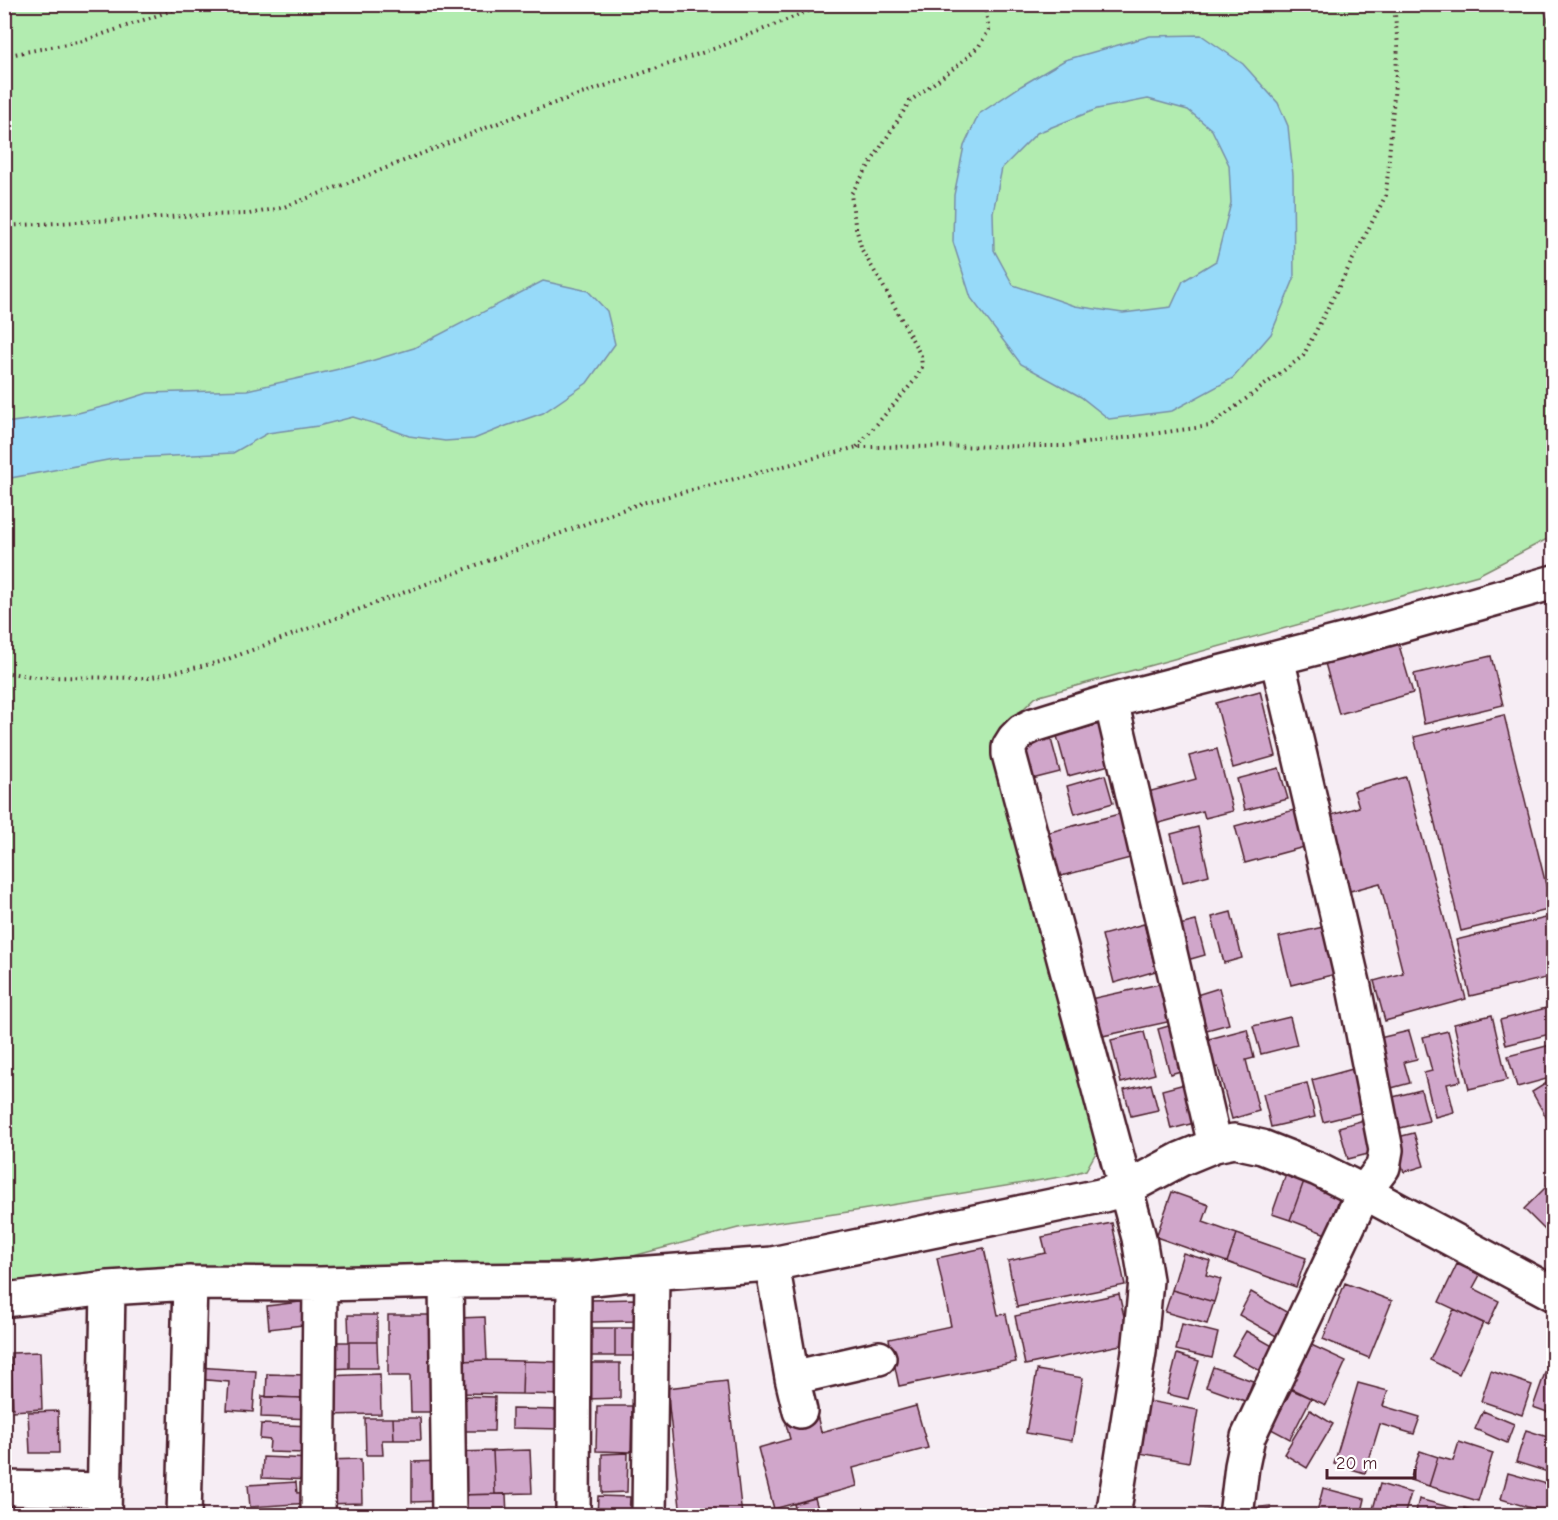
<svg xmlns="http://www.w3.org/2000/svg" width="1558" height="1520" viewBox="0 0 1558 1520" font-family="'Comic Neue',sans-serif">
  <rect width="100%" height="100%" fill="#f6edf4"/>
  <filter id="ink" filterUnits="userSpaceOnUse"><feTurbulence type="fractalNoise" baseFrequency=".0167" numOctaves="2"/><feDisplacementMap in="SourceGraphic" scale="12" xChannelSelector="R" yChannelSelector="G"/><feConvolveMatrix kernelMatrix="1 2 1 2 8 2 1 2 1" color-interpolation-filters="sRGB"/></filter>
  <g filter="url(#ink)">
    <!-- green -->
    <path fill="#b2ecb0" stroke="#7e866e" stroke-width="1.5" d="M4,5H1542L1548,21L1554,30L1553,536L1478,575L1036,697L1019,713L1000,748L1098,1149L1086,1170L1066,1176L855,1211L738,1228L622,1259L456,1265L5,1291Z"/>
    <!-- water -->
    <path fill="#97daf9" stroke="#788fa7" stroke-width="1.5" fill-rule="evenodd" d="M1201,35L1243,64L1278,103L1288,126L1293,175L1294,279L1271,334L1233,378L1172,411L1109,419L1081,397L1021,364L971,298L953,242L954,195L964,146L979,114L1021,86L1065,60L1150,36ZM1148,99L1188,110L1212,130L1229,165L1231,203L1216,261L1183,281L1171,307L1123,313L1075,306L1013,285L994,250L993,212L1002,168L1037,133L1097,109Z
      M543,281L588,291L607,311L615,344L587,383L543,413L506,426L474,439L445,441L409,436L379,425L353,417L318,426L268,433L233,453L113,459L5,479V423L78,413L110,405L148,393L247,390L361,364L414,348Z"/>
    <!-- building -->
    <path fill="#d0a6ca" stroke="#4a1f2b" stroke-width="1.5" d="M1398,642L1413,693L1339,714L1325,663Z
      M1491,656L1503,705L1424,724L1414,674Z
      M1260,691L1276,756L1233,768L1216,703Z
      M1504,715L1552,909L1461,931L1414,737Z
      M1106,722L1117,763L1068,776L1057,736Z
      M1049,732L1060,772L1032,779L1021,739Z
      M1217,749L1233,811L1205,818L1203,811L1152,825L1144,793L1196,779L1189,756Z
      M1279,768L1288,799L1245,810L1237,779Z
      M1105,775L1113,803L1075,814L1067,786Z
      M1406,777L1466,999L1385,1021L1374,981L1403,973L1380,883L1339,894L1318,819L1359,807L1354,791Z
      M1298,809L1308,846L1245,863L1235,826Z
      M1127,812L1138,856L1057,877L1046,833Z
      M1198,827L1209,875L1183,882L1171,834Z
      M1231,912L1242,958L1224,963L1212,917Z
      M1554,916V976L1470,996L1456,940Z
      M1196,921L1205,955L1180,962L1171,927Z
      M1144,924L1156,971L1114,983L1102,935Z
      M1332,925L1344,972L1291,985L1279,937Z
      M1164,983L1172,1021L1098,1037L1090,999Z
      M1219,988L1229,1024L1199,1032L1190,997Z
      M1554,1006V1033L1506,1045L1500,1020Z
      M1492,1015L1507,1080L1469,1089L1454,1024Z
      M1290,1017L1297,1045L1261,1054L1253,1026Z
      M1183,1022L1195,1067L1170,1074L1158,1029Z
      M1247,1029L1254,1058L1246,1060L1259,1111L1232,1119L1218,1067L1208,1070L1201,1041Z
      M1409,1031L1417,1059L1404,1062L1410,1083L1384,1090L1371,1040Z
      M1448,1031L1461,1081L1447,1084L1454,1112L1435,1117L1424,1073L1432,1071L1423,1037Z
      M1144,1032L1155,1074L1121,1083L1111,1040Z
      M1554,1044V1077L1517,1087L1508,1056Z
      M1360,1067L1371,1110L1323,1122L1312,1080Z
      M1553,1079L1554,1122L1550,1124L1532,1092Z
      M1196,1081L1206,1120L1171,1129L1162,1090Z
      M1307,1083L1315,1117L1271,1127L1263,1094Z
      M1151,1084L1158,1110L1131,1116L1124,1090Z
      M1421,1090L1429,1121L1392,1130L1385,1099Z
      M1371,1118L1380,1151L1348,1159L1339,1127Z
      M1414,1133L1424,1166L1404,1172L1394,1138Z
      M1286,1174L1304,1181L1290,1220L1272,1214Z
      M1554,1179V1239L1524,1209Z
      M1304,1181L1341,1194L1326,1234L1290,1220Z
      M1172,1192L1209,1205L1203,1222L1237,1234L1227,1262L1156,1237Z
      M1112,1223L1125,1285L1017,1307L1008,1261L1046,1253L1042,1237Z
      M1237,1234L1306,1258L1296,1287L1227,1262Z
      M984,1248L998,1315L1006,1314L1016,1362L899,1386L889,1339L951,1326L937,1258Z
      M1183,1253L1210,1261L1206,1275L1221,1279L1214,1302L1172,1290Z
      M1457,1264L1480,1275L1473,1288L1499,1301L1488,1325L1439,1302Z
      M1345,1283L1392,1301L1369,1358L1323,1339Z
      M1172,1290L1214,1302L1207,1324L1165,1312Z
      M1251,1292L1290,1314L1278,1337L1239,1315Z
      M1119,1294L1130,1343L1025,1365L1015,1316Z
      M636,1299V1321L591,1322L590,1300Z
      M308,1301L311,1324L269,1329L267,1306Z
      M1454,1309L1483,1323L1459,1374L1430,1360Z
      M348,1315H377V1342H349Z
      M388,1315H439V1347L429,1348V1369H435V1412H411L410,1376H388Z
      M485,1317L487,1360L460,1361L458,1318Z
      M1182,1324L1218,1333L1212,1358L1176,1350Z
      M586,1328H615V1356H586Z
      M615,1328H636V1356H615Z
      M1246,1331L1276,1348L1262,1372L1232,1355Z
      M330,1342H349V1368L331,1369Z
      M349,1342H377L378,1368H349Z
      M1307,1343L1346,1361L1326,1405L1288,1388Z
      M40,1352L42,1409L13,1411L11,1353Z
      M1177,1354L1199,1361L1188,1399L1167,1394Z
      M487,1360L523,1361L522,1394L459,1393L460,1361Z
      M523,1361L565,1362L564,1395L522,1394Z
      M587,1363H620V1398L587,1399Z
      M197,1367L256,1371L253,1412L227,1410L229,1382L196,1379Z
      M1213,1367L1253,1381L1245,1401L1206,1387Z
      M1547,1367L1554,1369L1553,1414L1533,1407Z
      M1037,1370L1083,1378L1072,1441L1026,1433Z
      M1491,1371L1532,1385L1522,1415L1481,1401Z
      M267,1374L307,1375L306,1398L266,1397Z
      M380,1374L381,1414L325,1415L324,1376Z
      M727,1381L742,1516H681L667,1388Z
      M1358,1383L1388,1391L1383,1406L1420,1417L1414,1434L1380,1424L1365,1473L1334,1464Z
      M1292,1389L1311,1398L1290,1439L1271,1429Z
      M262,1396L314,1399L313,1419L261,1417Z
      M460,1396L495,1397L494,1431H460Z
      M1143,1400L1198,1410L1189,1462L1134,1452Z
      M597,1406H632L631,1452L596,1451Z
      M916,1406L928,1448L853,1468L857,1486L774,1509L758,1448L790,1439L786,1424L817,1415L821,1432Z
      M512,1409L564,1410L563,1429L512,1428Z
      M1310,1410L1333,1424L1307,1468L1284,1454Z
      M58,1411L59,1453H30L28,1412Z
      M1483,1411L1514,1424L1507,1443L1475,1429Z
      M365,1418H393L394,1440H382L383,1455H366Z
      M393,1418H420L421,1440H394Z
      M261,1424L312,1426L305,1453L269,1452L270,1440L260,1439Z
      M1526,1430L1554,1439V1474L1516,1462Z
      M1459,1442L1493,1453L1478,1501L1429,1486L1438,1457L1453,1461Z
      M530,1450L532,1493L495,1494L493,1451Z
      M493,1451L495,1494L459,1495L457,1452Z
      M1420,1451L1438,1457L1429,1486L1410,1480Z
      M628,1453L627,1492L602,1493V1454Z
      M263,1457L313,1459L312,1480L262,1478Z
      M361,1459L362,1503L324,1504L323,1460Z
      M442,1461L443,1501L412,1502V1462Z
      M1508,1473L1554,1486V1515L1501,1499Z
      M296,1482L297,1493L310,1492V1503L250,1507L248,1485Z
      M1380,1484L1411,1493L1404,1516H1371Z
      M1323,1488L1365,1499L1361,1516H1316Z
      M506,1494L507,1516H459V1495Z
      M598,1496L630,1497L629,1516H597Z
      M815,1498L820,1516H797L794,1504Z
      M1419,1499L1456,1509L1454,1516H1415Z
      M1270,1506V1516H1242V1509Z
      M365,1508L366,1516H323V1509Z
      M380,1508H403V1516H381Z
      M1464,1508L1496,1516H1463Z
      M311,1509V1516H265V1512Z
      M1224,1509V1516H1175L1174,1513Z"/>
    <g fill="none" stroke-linecap="round" stroke-linejoin="round">
      <!-- minor casing -->
      <g stroke="#4a1f2b" stroke-width="38">
        <path id="minor" d="M1111,701L1215,1145
          M772,1264L792,1378L800,1411
          M446,1281L449,1516
          M4,1300L108,1288L190,1283L320,1284L446,1281L574,1280L622,1275L772,1264L1100,1196L1125,1189L1181,1159L1215,1145L1234,1141L1262,1147L1318,1169L1364,1192L1554,1294
          M792,1378L879,1358
          M4,1488L105,1490
          M104,1516L108,1288
          M184,1516L190,1283
          M318,1516L320,1284
          M573,1516L574,1280
          M649,1516L652,1274
          M1113,1516L1139,1352L1143,1313L1146,1280L1139,1238L1009,754V747L1014,739L1022,731L1034,725L1111,701L1362,636L1554,582
          M1236,1516L1242,1466L1248,1437L1364,1192L1383,1167L1386,1150L1354,987L1277,658"/>
      </g>
      <!-- path -->
      <path stroke="#4a1f2b" stroke-width="4" stroke-dasharray="1.5 4.5" stroke-linecap="butt" d="M4,56L83,41L190,4
        M4,226L204,215L249,214L281,208L356,180L511,118L722,46L826,4
        M857,447L915,380L922,367L921,356L889,296L862,250L855,224L851,194L910,101L958,65L979,46L989,30L985,7L982,4
        M4,672L35,677L148,678L220,662L638,504L857,447L1064,446L1210,426L1303,356L1386,195L1398,46L1394,4"/>
      <!-- minor -->
      <use href="#minor" stroke="#fff" stroke-width="33"/>
    </g>
  </g>
  <!-- margin -->
  <rect width="1558" height="1520" fill="none" stroke="#fff" stroke-width="24"/>
  <rect x="12" y="12" width="1534" height="1496" fill="none" stroke="#4a1f2b" stroke-width="2" filter="url(#ink)"/>
  <!-- scale -->
  <path d="M1327 1469v9h88v-9" fill="none" stroke="#4a1f2b" stroke-width="3"/>
  <text x="1336" y="1469" font-size="18" fill="#4a1f2b" stroke="#ffffff" stroke-width="4.5" paint-order="stroke">20 m</text>
</svg>
